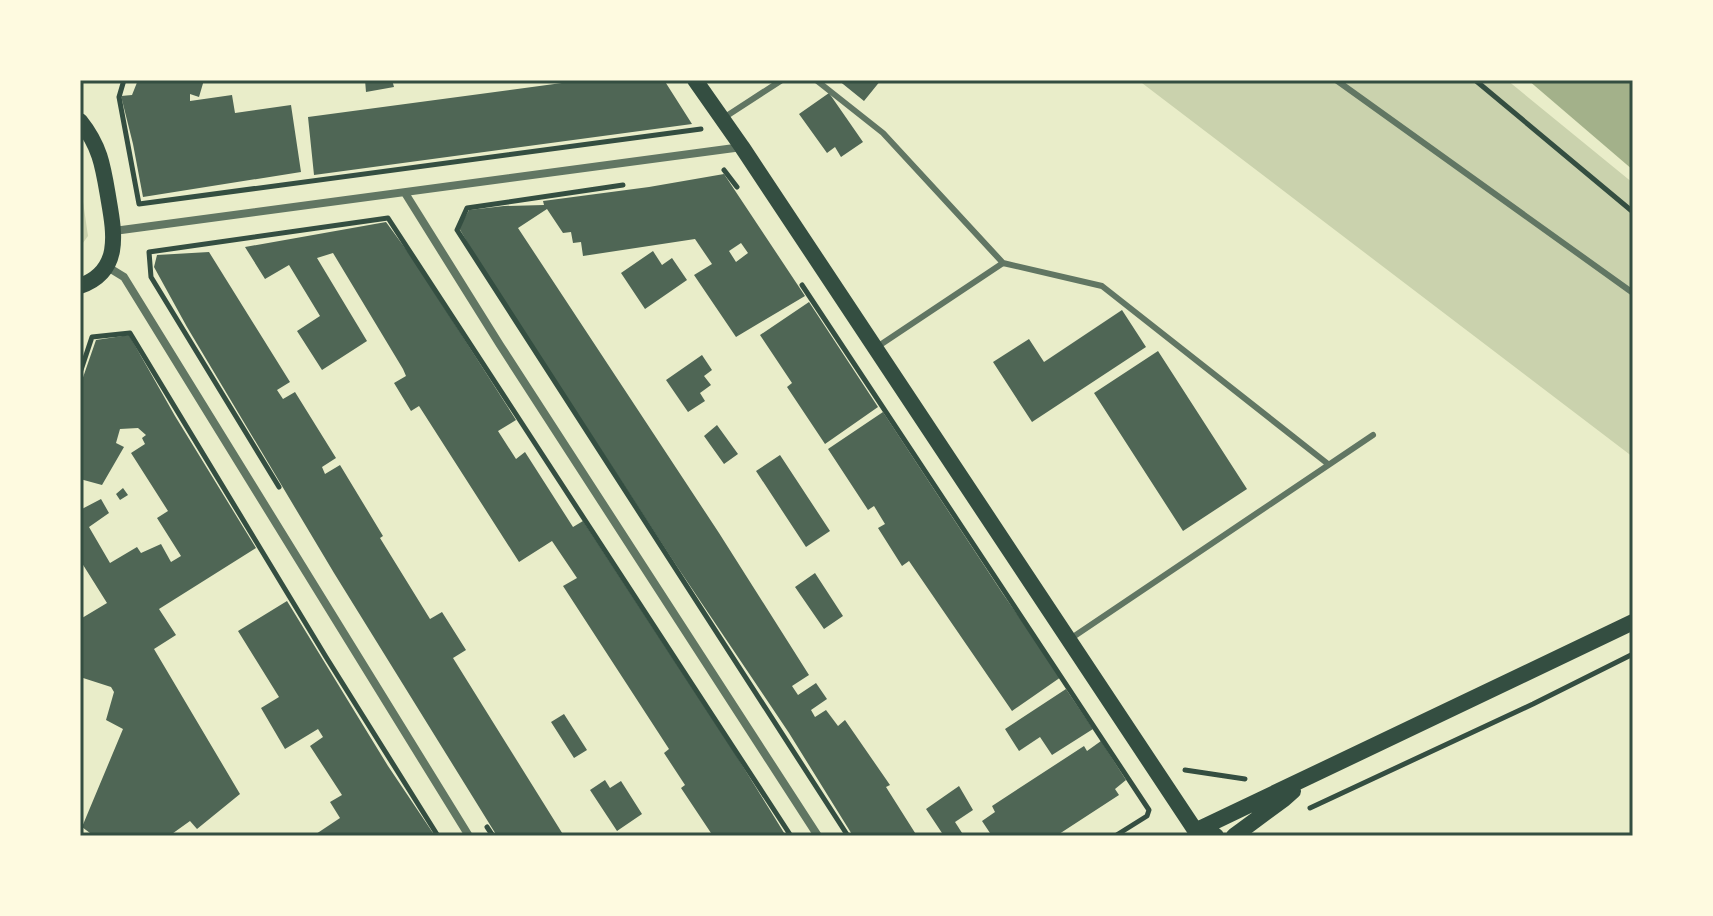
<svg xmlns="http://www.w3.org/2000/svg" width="1713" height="916" viewBox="0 0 1713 916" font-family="'Fira Sans Condensed',sans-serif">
  <rect width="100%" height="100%" fill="#e9edc9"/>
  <!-- green -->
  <path fill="#cad2ad" d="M1138,80H1507L1633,183V457Z
    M80,181L88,236L80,247Z"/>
  <!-- water -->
  <path fill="#a3b18a" d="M1528,80H1633V170Z"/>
  <!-- building -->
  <path fill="#4f6655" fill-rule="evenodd" d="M138,80H204L199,97L190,94V101L232,95L235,113L291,105L301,172L143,197L133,144L121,96L132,95Z
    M365,80H392L394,87L366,92Z
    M584,80H664L692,124L314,175L308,117Z
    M838,80H881L864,101Z
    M829,93L863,142L841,157L835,147L827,153L799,114Z
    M724,174L805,296L736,337L694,275L712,264L695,239L583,256L581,242L573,243L571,232L563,233L547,209L518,228L719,533L809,675L792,686L798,695L816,683L827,699L811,710L815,717L826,710L838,726L845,720L890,785L886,787L917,836H853L789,733L674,562L480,264L459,228L469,210L504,206L544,205L543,201L649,187ZM741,243L748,253L736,262L729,251Z
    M386,222L413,259L516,420L498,431L516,459L525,452L573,527L583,521L734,752L786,836H713L681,788L685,785L664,753L669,749L563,586L577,578L552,541L519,562L419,406L411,411L394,383L406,376L403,369L333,253L317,258L367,341L322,370L297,331L320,316L289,265L265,279L245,247Z
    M653,251L662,265L672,258L687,280L645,309L621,273Z
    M209,252L290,382L277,390L283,399L295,392L336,458L322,467L325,474L340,465L383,536L380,538L430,619L442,612L466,650L453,658L564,836H497L334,573L187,327L154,267L157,255Z
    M809,302L878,407L825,444L787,387L792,383L760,335Z
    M1122,310L1146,347L1032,422L993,362L1029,339L1044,362Z
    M129,335L175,416L256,548L159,609L176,635L154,649L240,794L197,829L190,821L169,836H94L82,827L123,729L106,720L114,692L111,687L80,677V617L82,618L107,603L80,560V510L101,499L109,513L89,527L110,563L137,547L141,553L161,544L171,562L181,556L157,518L168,511L131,453L145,444L142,438L146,435L138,428L120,429L116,443L124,447L102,485L80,479V386L96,340Z
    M1158,351L1247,489L1183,531L1094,393Z
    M702,355L712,370L704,376L711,385L700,393L705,401L688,412L666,380Z
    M883,412L1003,594L1061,677L1012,711L909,561L902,566L878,528L885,524L874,506L868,510L828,449Z
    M717,425L738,454L724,464L704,436Z
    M780,455L830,531L806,547L756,471Z
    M123,488L128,495L120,500L116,494Z
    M815,573L843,616L824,629L795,587Z
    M287,601L388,766L435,836H313L340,818L330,802L342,795L310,746L323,737L318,729L285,749L261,708L279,697L238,631Z
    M1066,689L1093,729L1052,755L1040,737L1019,751L1005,729Z
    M564,714L587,750L574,758L551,722Z
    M1101,741L1126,780L1115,789L1119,795L1056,836H992L982,821L995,812L992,806L1084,746L1087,751Z
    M605,780L610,788L621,781L642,814L617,831L590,790Z
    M959,786L973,810L955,822L964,836H944L926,809Z"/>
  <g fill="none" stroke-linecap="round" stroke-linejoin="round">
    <!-- path -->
    <path stroke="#344e41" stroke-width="5" d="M124,80L119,97L139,204L701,129
      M1475,80L1633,212
      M724,170L737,187
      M623,185L467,208L457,230L848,836
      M802,285L1149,810L1147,816L1115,836
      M80,373L92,337L130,333L326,657L438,836
      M279,487L151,277L149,252L388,218L791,836
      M1185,770L1245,779
      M1310,808L1533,704L1633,654
      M487,827L493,836"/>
    <!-- service -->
    <path stroke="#617663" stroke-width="6" d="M816,80L883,133L1003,263
      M1336,80L1633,293
      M725,117L782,80
      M877,347L1003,263L1102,286L1328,464
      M1070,639L1373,435"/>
    <!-- minor -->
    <path stroke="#617663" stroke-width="8" d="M405,193L500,345L818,836
      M114,231L742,147
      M106,266L124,277L469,836"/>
    <!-- secondary -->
    <path stroke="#344e41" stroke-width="16" d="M695,80L742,147L1199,836
      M80,121C100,146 103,166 108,196C114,231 123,271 80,286
      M1216,836L1209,832L1195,831L1633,622
      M1234,836L1284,799L1293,791"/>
  </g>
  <!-- border -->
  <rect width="1713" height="916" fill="none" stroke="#fefae0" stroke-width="164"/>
  <rect x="82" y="82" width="1549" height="752" fill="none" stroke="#344e41" stroke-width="3"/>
</svg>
